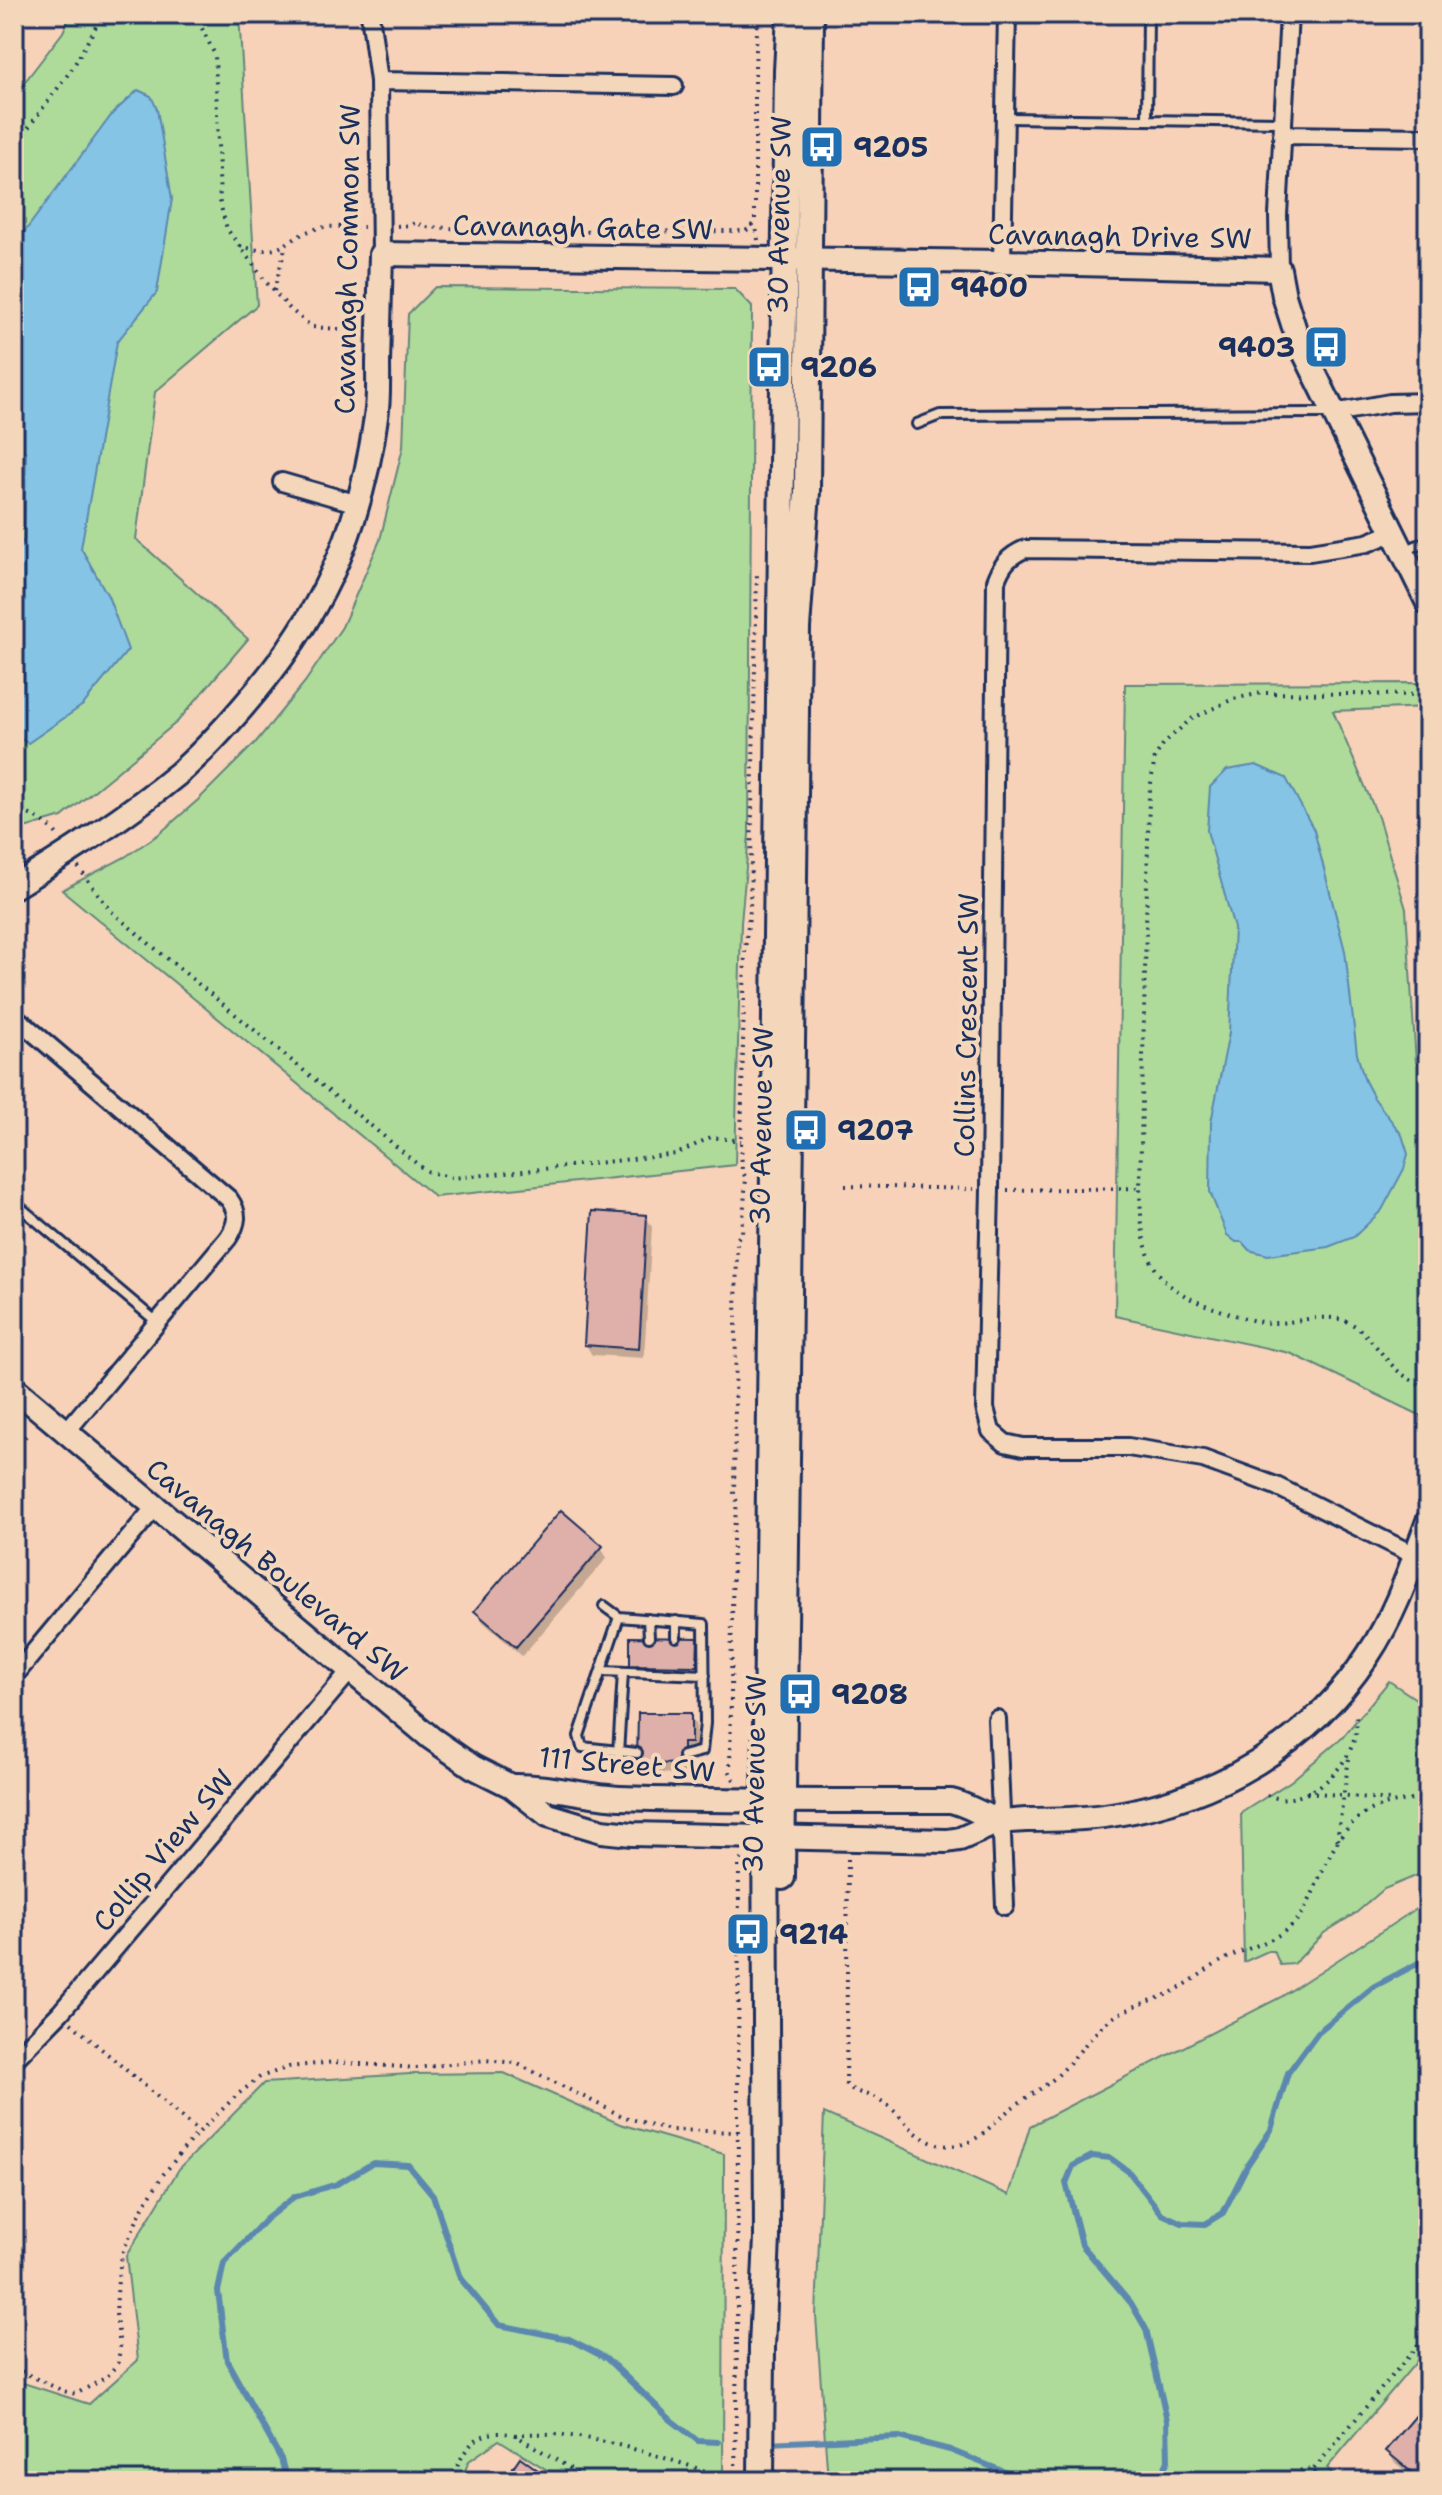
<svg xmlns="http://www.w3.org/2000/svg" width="1442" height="2495" viewBox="0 0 1442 2495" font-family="'Shantell Sans',sans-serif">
  <rect width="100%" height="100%" fill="#f7d2b8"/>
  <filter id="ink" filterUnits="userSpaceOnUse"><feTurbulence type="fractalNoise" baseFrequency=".0125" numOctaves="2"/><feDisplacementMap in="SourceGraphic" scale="16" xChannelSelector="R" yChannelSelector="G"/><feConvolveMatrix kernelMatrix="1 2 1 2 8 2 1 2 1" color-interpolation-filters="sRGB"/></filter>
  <g filter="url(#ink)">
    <!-- green -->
    <path fill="#aedb9a" stroke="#64857c" stroke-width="2" d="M71,14H239L257,305L155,392L136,539L248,639L178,721L117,772L62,817L14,831V96L63,32Z
      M435,287L735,289L752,307L749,834L741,923L735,1165L435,1197L62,890L125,857L159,834L198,800L256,742L305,682L342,627L380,540L403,447L408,314Z
      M1428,683V707L1333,711L1378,817L1406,909L1416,1063L1428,1065V1412L1426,1418L1290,1353L1115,1316L1125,684Z
      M1389,1681L1428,1707V1871L1384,1889L1356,1913L1324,1933L1294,1964L1280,1965L1274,1951H1268L1244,1962L1241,1813L1291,1781L1342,1738Z
      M1428,1901V2348L1327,2468L1341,2481H828L816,2316L824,2113L1009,2195L1030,2126L1281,1997Z
      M504,2073L620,2124L724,2154L723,2481H565L499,2440L469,2461L461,2481H14V2380L89,2404L138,2360L126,2256L179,2169L264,2083L410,2074Z"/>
    <!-- water -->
    <path fill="#85c4e5" stroke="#5b88af" stroke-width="2" d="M138,90L151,96L157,109L172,199L157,292L117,342L81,548L108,596L128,650L83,705L28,743L14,735V552L24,540L26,453L14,436V246L113,113Z
      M1256,765L1286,778L1314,830L1345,951L1357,1054L1365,1081L1374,1098L1402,1135L1408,1154L1404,1169L1382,1210L1354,1237L1328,1247L1268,1255L1249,1250L1242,1242H1236L1227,1235L1210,1192L1211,1122L1229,1033L1234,928L1207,831L1210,787L1227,770Z"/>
    <!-- shadow -->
    <path fill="#0003" d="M646,1217L652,1227L644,1358L592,1355L586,1345Z
      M601,1547L607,1558L522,1656L483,1622L477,1612Z
      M696,1640L703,1650L702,1676L638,1675L632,1665Z
      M690,1715L696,1726V1753H688V1774L645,1773L639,1763Z
      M1428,2425V2481H1418L1394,2462L1388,2451Z"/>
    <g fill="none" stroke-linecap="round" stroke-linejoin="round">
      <!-- stream -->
      <path stroke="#5b88af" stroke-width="6" d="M767,2443L899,2437L950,2450L1027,2481
        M287,2481L281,2459L227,2361L218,2291L224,2263L266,2219L294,2197L337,2184L373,2163L408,2165L433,2195L460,2278L499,2325L569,2339L606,2358L671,2420L698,2441L718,2442
        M1158,2481L1168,2461L1167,2420L1146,2329L1131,2303L1082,2245L1066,2183L1073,2166L1092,2156L1110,2158L1129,2172L1162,2214L1182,2223L1205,2224L1223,2213L1248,2164L1271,2130L1288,2073L1318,2032L1373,1987L1428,1958"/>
    </g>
    <!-- building -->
    <path fill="#dfb0a9" stroke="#1b2f5e" stroke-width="2" d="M592,1211L647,1215L639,1349L584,1345Z
      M561,1510L603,1546L516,1647L474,1611Z
      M630,1637L698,1638L697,1666L630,1665Z
      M638,1713H691V1743H683V1764L637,1763Z
      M1418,2413L1428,2422V2481H1422L1386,2451Z
      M520,2457L553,2481H495L502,2472L507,2476Z"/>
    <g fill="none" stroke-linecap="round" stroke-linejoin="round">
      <!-- service casing -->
      <g stroke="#1b2f5e" stroke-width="14">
        <path id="service" d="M1005,118L1282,122
          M1147,120L1148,14
          M917,424L940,415L1329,413
          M1406,550L1428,541
          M14,1202L157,1322
          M604,1606L619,1617
          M648,1619L649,1637
          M676,1621V1637
          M603,1671L705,1675
          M618,1753L623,1673
          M637,1753L582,1747L579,1736L619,1617L704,1624L705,1723L702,1751L683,1756"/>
      </g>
      <!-- minor casing -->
      <g stroke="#1b2f5e" stroke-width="22">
        <path id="minor" d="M370,14L379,81L381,254
          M379,81L674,86
          M1282,135L1428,137
          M1002,262L1007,14
          M1279,269L1278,215L1289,14
          M1334,413L1390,403L1428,402
          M282,482L358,504
          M1392,533L1367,543L1310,552L1025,549C1009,556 1002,564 996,581L990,1189L985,1408L991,1431L1005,1443L1023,1447H1128L1203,1459L1276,1486L1428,1562
          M14,1016L229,1199C239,1213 238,1223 228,1238L66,1432
          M14,1676L155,1507
          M997,1719L1005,1906
          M14,2060L60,2013L350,1671"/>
      </g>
      <!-- tertiary casing -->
      <g stroke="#1b2f5e" stroke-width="28">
        <path id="tertiary" d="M14,887C70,852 127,816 178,774C201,754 222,731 241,709C319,620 360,535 376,417C379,400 378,381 378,363C379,327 380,290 381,254L1002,262L1279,269L1284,296L1298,340L1428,603
          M14,1388L431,1738L473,1767L511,1786L548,1815L602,1831L632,1834L947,1841L960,1839L1001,1821
          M511,1786C549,1785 583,1796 620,1798C731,1802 840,1801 951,1801C969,1805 984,1817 1002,1821C1009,1822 1019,1820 1026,1820C1055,1820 1083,1819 1111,1815C1216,1799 1309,1745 1368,1655C1395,1615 1411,1567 1428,1521"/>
      </g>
      <!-- secondary casing -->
      <g stroke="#1b2f5e" stroke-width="30">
        <path id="secondary" d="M782,1877L797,628L807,492L811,14
          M762,2347L767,2238L765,1802L787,71L790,14"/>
      </g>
      <!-- path -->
      <path stroke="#1b2f5e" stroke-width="4" stroke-dasharray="2 6" stroke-linecap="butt" d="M195,14L215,55L220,203L227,229L266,282L290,309L312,327L352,330
        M14,147L72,69L103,14
        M397,226L412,225L415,222L425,227L538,232L746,231L752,225
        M758,240L756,228L752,225L755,220V67L758,14
        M240,246C287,259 281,238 319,228C333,225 349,228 364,227
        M274,291L286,245
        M1428,695L1262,693L1233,699L1191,719L1164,743L1155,757L1149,796L1140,1188C1141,1259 1151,1289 1223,1311C1238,1316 1254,1322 1270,1323C1295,1324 1318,1313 1343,1320C1367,1328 1379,1354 1397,1370C1406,1378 1417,1383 1428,1388
        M14,809C32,815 47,820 58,836
        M78,867L111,911L146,941L426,1171L453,1178L506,1173L677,1154L711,1137L741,1141
        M845,1186L974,1189
        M1007,1190L1140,1188
        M14,1449L26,1436
        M734,1780L730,1772L733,1539L737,1502L734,1495L737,1239L742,1233L746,1178L742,1171L741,1141L745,949L750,909L757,571
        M1307,1792L1390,1800
        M1267,1795C1308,1813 1363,1758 1356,1716
        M1337,1840L1349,1758
        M848,1859L846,2084C854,2094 867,2093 878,2099C908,2116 916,2151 959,2145C977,2142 990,2127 1003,2115C1020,2100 1040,2091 1057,2076C1076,2058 1090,2035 1111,2019C1130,2005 1152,2002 1172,1992C1192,1982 1209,1967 1229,1957C1251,1946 1275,1942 1293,1924C1305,1913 1311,1897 1317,1883C1343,1823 1360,1801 1428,1799
        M71,2023L199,2132
        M737,2340L739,1863L742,1859
        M14,2368L63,2391L76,2394L107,2377L118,2363L120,2347L116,2314L118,2278L123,2251L143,2207L162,2176L191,2140L237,2095L260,2077L289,2067L334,2062L416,2068L485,2060L516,2063L624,2117L670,2130L738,2132
        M515,2435C577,2427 658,2456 718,2475H739
        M1314,2469L1428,2333
        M780,2476H828L851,2481
        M451,2481C464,2448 476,2426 515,2435L591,2481
        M1288,2481C1296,2471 1301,2469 1314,2469L1315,2481"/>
      <!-- service -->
      <use href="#service" stroke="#f4d7ba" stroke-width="8"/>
      <!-- minor -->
      <use href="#minor" stroke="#f4d7ba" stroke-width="16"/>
      <!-- tertiary -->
      <use href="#tertiary" stroke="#f4d7ba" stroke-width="22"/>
      <!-- secondary -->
      <use href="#secondary" stroke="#f4d7ba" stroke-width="24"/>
      <!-- secondary-bridge casing -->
      <g stroke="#1b2f5e" stroke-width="30" stroke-linecap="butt">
        <path id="secondary-bridge" d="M761,2481L762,2347"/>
      </g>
      <!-- path-bridge -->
      <path stroke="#1b2f5e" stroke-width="4" stroke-dasharray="2 6" stroke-linecap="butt" d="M735,2481L737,2340"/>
      <!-- secondary-bridge -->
      <use href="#secondary-bridge" stroke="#f4d7ba" stroke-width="24"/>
    </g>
  </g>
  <!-- icons -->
  <defs>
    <g id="bus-square" transform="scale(2.3)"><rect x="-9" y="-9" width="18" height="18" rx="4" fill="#1f6fb2" stroke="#f4d7ba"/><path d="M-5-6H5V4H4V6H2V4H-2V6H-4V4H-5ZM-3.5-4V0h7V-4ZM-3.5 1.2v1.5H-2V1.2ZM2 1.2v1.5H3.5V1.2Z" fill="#fff"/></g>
  </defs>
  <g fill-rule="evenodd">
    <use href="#bus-square" x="822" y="147"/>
    <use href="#bus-square" x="919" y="287"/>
    <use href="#bus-square" x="1326" y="347"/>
    <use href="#bus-square" x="769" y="367"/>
    <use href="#bus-square" x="806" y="1130"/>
    <use href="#bus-square" x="800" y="1694"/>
    <use href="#bus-square" x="748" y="1934"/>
  </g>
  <g text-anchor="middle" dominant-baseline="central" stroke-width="8" stroke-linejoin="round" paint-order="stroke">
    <!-- poi labels -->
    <g font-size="28" font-weight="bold" fill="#1b2f5e" stroke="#f4d7ba" text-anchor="start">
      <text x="853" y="147">9205</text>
      <text x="950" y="287">9400</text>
      <text x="1295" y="347" text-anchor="end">9403</text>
      <text x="800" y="367">9206</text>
      <text x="837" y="1130">9207</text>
      <text x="831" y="1694">9208</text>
      <text x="779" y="1934">9214</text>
    </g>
    <!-- street labels -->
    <g font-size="28" fill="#1b2f5e" stroke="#f4d7ba">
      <text transform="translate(779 215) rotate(-89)">30 Avenue SW</text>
      <text transform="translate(583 227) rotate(1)">Cavanagh Gate SW</text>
      <text transform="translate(1120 236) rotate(1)">Cavanagh Drive SW</text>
      <text transform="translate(347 259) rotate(-89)">Cavanagh Common SW</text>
      <text transform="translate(966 1025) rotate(-89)">Collins Crescent SW</text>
      <text transform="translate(761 1126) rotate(-89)">30 Avenue SW</text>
      <text transform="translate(277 1570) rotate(40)">Cavanagh Boulevard SW</text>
      <text transform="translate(627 1764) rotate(5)">111 Street SW</text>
      <text transform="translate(754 1774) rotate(-89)">30 Avenue SW</text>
      <text transform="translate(163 1850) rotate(-50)">Collip View SW</text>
    </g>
  </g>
  <!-- margin -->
  <rect width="1442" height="2495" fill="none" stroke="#f4d7ba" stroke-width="48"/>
  <rect x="24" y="24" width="1394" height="2447" fill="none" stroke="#1b2f5e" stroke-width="3" filter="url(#ink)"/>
</svg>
